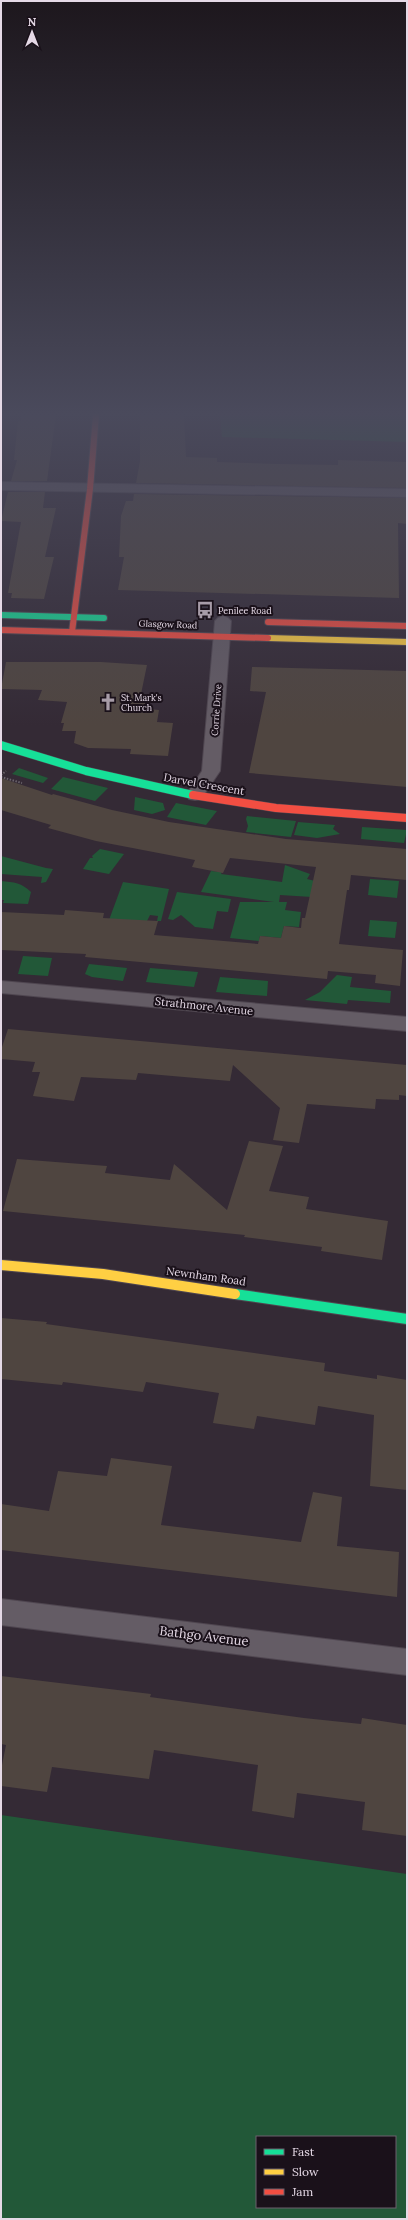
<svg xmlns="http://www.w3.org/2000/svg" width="408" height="2220" viewBox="0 0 408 2220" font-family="Lora,serif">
  <rect width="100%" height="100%" fill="#342a35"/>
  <!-- green -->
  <path fill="#225838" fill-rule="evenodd" d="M220,415H407V442L222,437Z
    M19,768L48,778L43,783L12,774Z
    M63,777L108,788L95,801L51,789Z
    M135,797L163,803L165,810L152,814L134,810Z
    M176,803L217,811L206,825L167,817Z
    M247,816L296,821L291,837L246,832L248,826L246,819Z
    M298,822L335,825L333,829L340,834L317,838L294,835Z
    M362,827L407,830L404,843L361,839Z
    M100,849L124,854L109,874L83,869L90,858H93L92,856Z
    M1,856L46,868L53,869L46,882L41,883L42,877L1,874Z
    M285,865L310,874L307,879L315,881L328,898L280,895L279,902H287L285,910L301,912L299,927L284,926L281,938L260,936L259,941L230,938L240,902H274L201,892L211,871L222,872L221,874L282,882Z
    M370,879L399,881L397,898L368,895Z
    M1,881C14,882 22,883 31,892L28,904L3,903L4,900H1Z
    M123,882L169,889L161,921H157L158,916L150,915L146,923L109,920Z
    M177,892L231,899L228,912L217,911L213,929L195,927L181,915L173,920L168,919Z
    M370,920L397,922L395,938L368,936Z
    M23,956L52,958L48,976L18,974Z
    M89,964L127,968L123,981L92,977L85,974Z
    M150,968L198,972L194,987L146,982Z
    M337,975L352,977L350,987L391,991L390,1003L348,1000L347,1004L305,1000L320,992Z
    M220,977L268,981L267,996L216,992Z
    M1,1815L407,1874V2219H1ZM257,2137H395V2207H257Z"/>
  <!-- building -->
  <path fill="#4f4540" d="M21,415H56L47,481H11L17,460H14L18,421H21Z
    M140,415H184L186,457L217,458V462L278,464L338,465V460L407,462V488L136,483L140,461Z
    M8,492H45L43,508H56L45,557H54L44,599L11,598L12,593H8L21,522L1,521Z
    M134,494L407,498V524L398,523L399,598L118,590L124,557H119L121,516L126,501H133Z
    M6,662H101L147,665L141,694L151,695L148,709L159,710L157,722L173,723L168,756L130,754L131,749L88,748L74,743L76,731H62L64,723H61L67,702L38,700L42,690L1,689Z
    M252,667L407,671V787L249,773L266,692L250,691Z
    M1,778L52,795L53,794L112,810L169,822L286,839L407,849V880L351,875L349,890H347L339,944L403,950L400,986L375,983L376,975L328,971L327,979L85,957L86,954L1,950V912L64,915L65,910L104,913L103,918L158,921L154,935L258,944L260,936L281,938L284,926L301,928L302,918H305L316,867L230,858L223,873L192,867L195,860L96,841L48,828L51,825L1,810Z
    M8,1029L407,1065V1096L399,1095V1100L376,1099L375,1109L307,1104L299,1143L273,1140L280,1108L233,1065L230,1081L138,1073L136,1080L81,1077L74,1101L33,1096L40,1072H32L35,1062L1,1059V1050Z
    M249,1141L283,1146L269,1191L309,1197L306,1209L388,1221L382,1260L321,1251L322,1247L244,1237L245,1235L3,1211L17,1159L107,1166L105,1173L170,1180L174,1164L227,1210Z
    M1,1318L47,1322L46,1324L325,1363L324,1371L377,1379V1375L407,1380V1490L370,1486L374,1415L318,1406L315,1425L257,1416L254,1429L213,1423L219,1393L146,1382L143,1392L63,1382L62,1385L1,1379Z
    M111,1458L172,1466L161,1525L301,1542L313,1492L342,1497L337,1546L399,1552L397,1597L1,1550V1504L49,1511L58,1471L107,1476Z
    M1,1676L151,1694L150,1697L304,1718L361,1724L362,1718L407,1725V1836L362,1830L365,1802L297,1793L294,1818L252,1811L258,1765L154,1750L149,1779L52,1767L47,1792L1,1786V1770L6,1745L1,1744Z"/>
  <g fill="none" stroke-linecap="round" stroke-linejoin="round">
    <!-- street casing -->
    <g stroke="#4f4650" stroke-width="2">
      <path id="street" d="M1,482L407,489V497L1,490Z
        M223,616L228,618L231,621L220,771L201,799L195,800L189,799L186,795L202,771L215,621L218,618Z
        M1,981L407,1017V1031L1,993Z
        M1,1599L407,1649V1675L1,1625Z"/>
    </g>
    <!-- fast-far2 casing -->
    <g stroke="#4f4650" stroke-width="8">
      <path id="fast-far2" d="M1,615L104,618"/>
    </g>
    <!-- fast-far1 casing -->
    <g stroke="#4f4650" stroke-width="9">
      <path id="fast-far1" d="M1,745L86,771L193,795"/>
    </g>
    <!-- fast casing -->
    <g stroke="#4f4650" stroke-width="12">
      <path id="fast" d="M235,1294L407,1319"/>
    </g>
    <!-- slow-far1 casing -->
    <g stroke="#4f4650" stroke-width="8">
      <path id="slow-far1" d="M268,638L407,642"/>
    </g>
    <!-- slow casing -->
    <g stroke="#4f4650" stroke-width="12">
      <path id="slow" d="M1,1265L103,1274L235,1294"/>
    </g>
    <!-- jam-far1 casing -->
    <g stroke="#4f4650" stroke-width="8">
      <path id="jam-far1" d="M268,622L407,626
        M1,630L268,638
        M72,632L90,489L96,415"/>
    </g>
    <!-- jam casing -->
    <g stroke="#4f4650" stroke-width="9">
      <path id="jam" d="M193,795L276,808L407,818"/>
    </g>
    <!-- path -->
    <path stroke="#6b646c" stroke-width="2" stroke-dasharray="1.5 1.5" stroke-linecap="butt" d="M1,775L6,771
      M1,777L22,783"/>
    <!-- street -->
    <use href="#street" fill="#645c65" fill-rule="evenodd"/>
    <!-- fast-far2 -->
    <use href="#fast-far2" stroke="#16e098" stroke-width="6"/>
    <!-- fast-far1 -->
    <use href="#fast-far1" stroke="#16e098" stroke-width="8"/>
    <!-- fast -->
    <use href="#fast" stroke="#16e098" stroke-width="10"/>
    <!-- slow-far1 -->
    <use href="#slow-far1" stroke="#ffcf43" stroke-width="6"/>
    <!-- slow -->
    <use href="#slow" stroke="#ffcf43" stroke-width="10"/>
    <!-- jam-far1 -->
    <use href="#jam-far1" stroke="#f24e42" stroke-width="6"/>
    <!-- jam -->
    <use href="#jam" stroke="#f24e42" stroke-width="8"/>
  </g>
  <!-- sky -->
  <linearGradient id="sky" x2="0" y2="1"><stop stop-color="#1d171d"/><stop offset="0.57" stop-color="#4a4a5c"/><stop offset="1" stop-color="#4a4a5c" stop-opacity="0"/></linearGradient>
  <rect width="408" height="726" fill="url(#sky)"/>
  <!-- icons -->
  <defs>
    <g id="bus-bare" transform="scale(1.38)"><path d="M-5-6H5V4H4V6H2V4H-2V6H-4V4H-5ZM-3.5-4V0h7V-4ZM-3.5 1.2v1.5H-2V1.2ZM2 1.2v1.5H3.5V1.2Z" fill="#a79ca8" stroke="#1a111a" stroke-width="2.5" paint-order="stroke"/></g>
    <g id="church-bare" transform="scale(1.38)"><path d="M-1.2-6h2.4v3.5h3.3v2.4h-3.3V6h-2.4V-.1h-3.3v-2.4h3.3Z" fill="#a79ca8" stroke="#1a111a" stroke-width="2.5" paint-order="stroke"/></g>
  </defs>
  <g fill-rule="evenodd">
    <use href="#bus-bare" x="205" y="610"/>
    <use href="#church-bare" x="108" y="702"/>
  </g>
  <g text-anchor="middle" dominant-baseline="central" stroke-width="4" stroke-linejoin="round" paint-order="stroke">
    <!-- far-poi labels -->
    <g font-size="9" fill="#e5d9e6" stroke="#1a111a" text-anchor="start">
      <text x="218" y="610">Penilee Road</text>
      <text x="121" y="697">St. Mark's<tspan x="121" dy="10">Church</tspan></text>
    </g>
    <!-- far-street labels -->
    <g font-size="9" fill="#e5d9e6" stroke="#1a111a">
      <text transform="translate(168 624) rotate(2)">Glasgow Road</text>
      <text transform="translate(216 710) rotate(-86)">Corrie Drive</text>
    </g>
    <!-- street labels -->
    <g font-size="11" fill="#e5d9e6" stroke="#1a111a">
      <text transform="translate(204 784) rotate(10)">Darvel Crescent</text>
      <text transform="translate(204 1006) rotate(6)">Strathmore Avenue</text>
      <text transform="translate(206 1276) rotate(8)">Newnham Road</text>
    </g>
    <!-- near-street labels -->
    <g font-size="13" fill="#e5d9e6" stroke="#1a111a">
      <text transform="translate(204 1636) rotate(7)">Bathgo Avenue</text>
    </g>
  </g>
  <!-- border -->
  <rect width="408" height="2220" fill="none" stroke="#e5d9e6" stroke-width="4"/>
  <!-- legend -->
  <rect x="256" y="2136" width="140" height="72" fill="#1a111a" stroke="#6b616c"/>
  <rect x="264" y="2149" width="20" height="6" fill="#16e098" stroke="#6b616c"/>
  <text x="292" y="2156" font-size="12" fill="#e5d9e6">Fast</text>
  <rect x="264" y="2169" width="20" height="6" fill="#ffcf43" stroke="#6b616c"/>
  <text x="292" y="2176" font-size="12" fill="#e5d9e6">Slow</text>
  <rect x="264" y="2189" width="20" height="6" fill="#f24e42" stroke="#6b616c"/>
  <text x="292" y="2196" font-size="12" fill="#e5d9e6">Jam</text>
  <!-- north arrow -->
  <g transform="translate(32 32)" stroke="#1a111a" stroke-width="3" paint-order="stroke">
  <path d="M0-3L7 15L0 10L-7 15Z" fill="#e5d9e6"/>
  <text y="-6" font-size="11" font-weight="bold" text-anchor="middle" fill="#e5d9e6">N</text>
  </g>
</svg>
